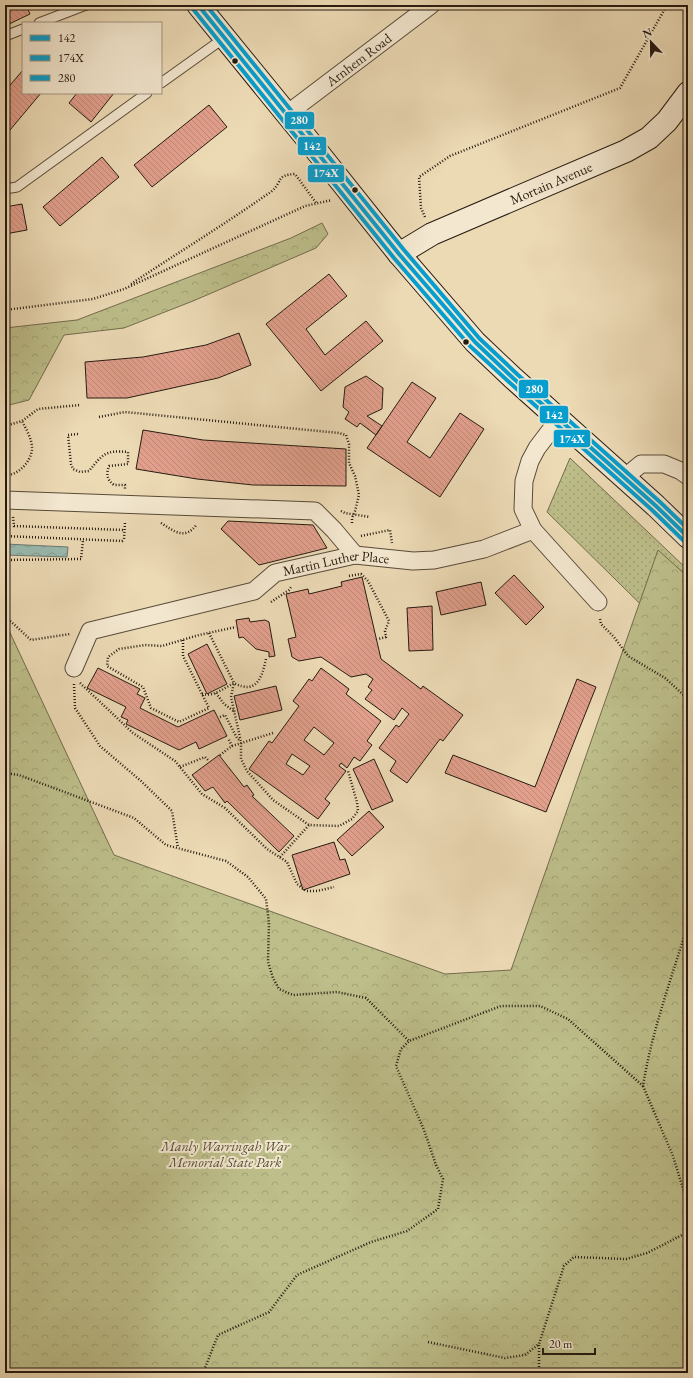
<svg xmlns="http://www.w3.org/2000/svg" width="693" height="1378" viewBox="0 0 693 1378" font-family="'EB Garamond',serif">
  <defs>
    <pattern id="grass-dots" width="8" height="8" patternUnits="userSpaceOnUse"><rect width="8" height="8" fill="#bdbe8a"/><path d="M2 2h.1M6 6h.1" fill="none" stroke="#a2a376" stroke-width="1.8" stroke-linecap="round"/></pattern>
    <pattern id="forest-crowns" width="20" height="18" patternUnits="userSpaceOnUse"><rect width="20" height="18" fill="#bdbe8a"/><path d="M2 6a3 3 0 1 1 6 0M12 15a3 3 0 1 1 6 0" fill="none" stroke="#a2a376"/></pattern>
    <pattern id="water-waves" width="16" height="10" patternUnits="userSpaceOnUse"><rect width="16" height="10" fill="#99bab0"/><path d="M0 5q4-4 8 0t8 0" fill="none" stroke="#849f96"/></pattern>
    <pattern id="building-back-hatch" width="6" height="6" patternUnits="userSpaceOnUse"><rect width="6" height="6" fill="#e19f8c"/><path d="M-1 5l2 2M0 0l6 6M5-1l2 2" fill="none" stroke="#c18878"/></pattern>
  </defs>
  <rect width="100%" height="100%" fill="#ecdab5"/>
  <filter id="stains"><feTurbulence type="fractalNoise" baseFrequency=".005" numOctaves="4"/><feColorMatrix values="0 0 0 0 .2 0 0 0 0 .09 0 0 0 0 .02 0 0 0 .5 -.17"/></filter>
  <radialGradient id="worn" r=".72"><stop offset=".6" stop-color="#630" stop-opacity="0"/><stop offset="1" stop-color="#630" stop-opacity=".3"/></radialGradient>
  <!-- grass -->
  <path fill="url(#grass-dots)" stroke="#726c4d" d="M570,458L688,570V651L547,512Z"/>
  <!-- forest -->
  <path fill="url(#forest-crowns)" stroke="#726c4d" d="M322,223L328,234L316,248L193,301L124,328L64,335L29,400L5,406V328L77,320L291,238Z
    M658,550L688,577V1373H5V622L114,855L445,974L511,970Z"/>
  <!-- water -->
  <path fill="url(#water-waves)" stroke="#6b7a70" d="M5,544L68,547L67,557L5,555Z"/>
  <!-- building -->
  <path fill="url(#building-back-hatch)" stroke="#261b10" fill-rule="evenodd" d="M5,5H26L30,14L5,26Z
    M23,70V93H41L5,136V91Z
    M77,93H114L91,122L69,103Z
    M209,105L227,127L152,187L134,165Z
    M102,157L119,177L60,226L43,207Z
    M22,204L27,230L5,234V207Z
    M329,274L347,296L306,329L325,355L366,321L383,341L321,391L266,324Z
    M239,333L251,365L218,378L127,398H87L85,362L143,357L206,345Z
    M366,376L383,388L382,409L367,416L382,426L376,435L360,423L357,427L345,419L349,412L343,407L345,387Z
    M412,382L436,398L407,442L430,458L460,413L484,429L440,497L367,448Z
    M143,430L203,440L346,449V486L253,485L197,479L136,469Z
    M228,521L313,525L327,548L259,565L221,529Z
    M514,575L544,607L526,625L495,593Z
    M362,577L381,659L421,689L423,686L463,715L443,741L440,739L407,783L390,771L396,761L379,748L396,725L399,727L409,714L402,708L394,720L365,699L372,690L368,687L373,679L366,674L351,677L321,657L299,661L292,657L288,639L296,637L286,594L308,589L309,594L342,586L341,582Z
    M481,582L486,605L441,615L436,592Z
    M432,606L433,650L409,651L407,608Z
    M249,618L250,622L265,620L269,622L275,656L269,657V652L256,649L243,637L239,638L236,620Z
    M207,644L227,684L207,694L188,654Z
    M98,668L140,689L137,694L145,698L140,708L178,727L214,710L227,736L199,749L196,742L179,750L126,724L128,720L121,717L126,707L87,688Z
    M321,668L349,689L346,694L381,721L367,741L372,745L360,761L354,757L347,768L341,763L339,766L346,771L325,799L330,803L318,819L249,769L269,741L272,743L299,706L293,701L309,679L312,681ZM314,727L334,743L324,755L304,740ZM292,754L310,766L303,775L286,764Z
    M577,679L596,687L546,812L445,773L453,755L535,787Z
    M276,686L282,710L240,720L234,696Z
    M219,755L244,787L247,785L254,795L252,796L294,836L279,852L227,801L225,803L213,787L205,791L192,775Z
    M374,759L393,801L372,810L353,769Z
    M369,811L384,827L352,856L337,840Z
    M334,842L340,860L345,859L350,874L303,890L292,855Z"/>
  <g fill="none" stroke-linecap="round" stroke-linejoin="round">
    <!-- lane casing -->
    <g stroke="#584b39" stroke-width="11">
      <path id="lane" d="M39,23L86,5
        M5,36L23,29
        M161,83L224,38
        M5,189L17,187L147,93"/>
    </g>
    <!-- street casing -->
    <g stroke="#584b39" stroke-width="19">
      <g id="street">
        <path id="s1" d="M287,114L431,5"/>
        <path d="M559,419L537,448L530,461L524,481L523,509L533,530L598,602"/>
        <path d="M624,478L641,464H664L681,471L688,476"/>
        <path d="M5,500L315,511L334,530L355,555"/>
        <path id="s2" d="M74,668L90,631L254,591L275,573L355,555L413,561L434,560L484,549L533,530"/>
      </g>
    </g>
    <!-- secondary casing -->
    <g stroke="#261b10" stroke-width="24">
      <g id="secondary">
        <path d="M198,5L308,140L399,254L475,342L513,378L656,506L688,537"/>
        <path id="s3" d="M399,254L432,234L626,151L649,138L667,121L688,93"/>
      </g>
    </g>
    <!-- path -->
    <path stroke="#261b10" stroke-width="2.5" stroke-dasharray="1 2" stroke-linecap="butt" d="M425,217L421,208L419,177L450,156L620,88L667,5
      M131,284C173,256 217,229 259,200C263,197 268,194 272,191C283,181 276,175 295,174L317,204
      M5,310L93,299L124,289L305,206L332,200
      M99,417L125,412L339,433L346,435L349,444V463L355,476L359,495L355,511L352,518V524
      M5,426L22,421L38,409L80,405
      M78,434L68,435L71,464L73,469L80,472L89,471C103,454 105,450 128,452V464L109,466C106,474 107,480 114,485H125V489
      M5,475C18,476 32,461 32,448C32,439 26,429 22,421
      M341,511L345,513L370,517
      M13,517L14,526L124,530
      M161,523C174,531 185,541 197,524
      M5,536L122,541L124,539L125,522
      M361,536L390,530L392,543
      M5,560L81,559L83,540
      M349,576L361,574L368,581L389,621L385,631L386,637L378,639
      M271,602L289,590L291,587
      M600,619L601,624L614,637L628,656L665,678L688,699
      M5,620L8,619L31,640L70,634
      M209,633L234,683C257,695 262,677 266,659
      M183,640V656L209,708L179,722L151,708L143,687L107,666L108,657L119,649L145,645L162,646L199,635L236,627
      M80,683L133,733L175,761L202,794L225,808L267,849L287,862L297,884L306,891H317L334,887
      M74,684L75,708L100,746L141,781L172,811L178,848
      M216,693L224,704L235,712
      M202,694C214,697 224,688 234,683L231,697L241,742V759L247,771L273,800L309,825L339,826L352,819L358,811L357,802L348,771
      M220,717L225,715L237,738L240,741
      M232,746L273,733
      M220,755L232,746L228,738
      M180,767L205,757L209,761
      M5,773L19,775L134,818L166,845L226,861L248,877L266,899L269,923L268,962L273,978L279,989L293,995L337,992L366,998L409,1041
      M280,857L309,825
      M643,1086L673,1156L688,1205
      M428,1342L505,1358L525,1355L539,1344L564,1266L574,1257L626,1259L647,1253L688,1232
      M203,1373L218,1335L269,1312L297,1275L371,1242L407,1231L438,1209L443,1179L436,1165L424,1130L396,1066L401,1049L409,1041L501,1006H540L568,1019L643,1086C652,1030 672,977 688,924
      M306,1373L308,1370
      M539,1373V1344"/>
    <!-- lane -->
    <use href="#lane" stroke="#f3e7cf" stroke-width="9"/>
    <!-- street -->
    <use href="#street" stroke="#f3e7cf" stroke-width="17"/>
    <!-- secondary -->
    <use href="#secondary" stroke="#f3e7cf" stroke-width="22"/>
    <!-- bus-1 casing -->
    <g stroke="#f3e7cf" stroke-width="7">
      <path id="bus-1" d="M198,5L399,254L475,342L513,378L656,506L688,537"/>
    </g>
    <!-- bus-2 casing -->
    <g stroke="#f3e7cf" stroke-width="7">
      <path id="bus-2" d="M193,9L394,258L470,346L509,382L652,510L684,541"/>
    </g>
    <!-- bus-3 casing -->
    <g stroke="#f3e7cf" stroke-width="7">
      <path id="bus-3" d="M206,5L404,250L479,338L517,374L660,502L688,529"/>
    </g>
    <!-- bus-1 -->
    <use href="#bus-1" stroke="#069ece" stroke-width="4"/>
    <!-- bus-2 -->
    <use href="#bus-2" stroke="#069ece" stroke-width="4"/>
    <!-- bus-3 -->
    <use href="#bus-3" stroke="#069ece" stroke-width="4"/>
  </g>
  <!-- markers -->
  <g fill="#261b10" stroke="#f3e7cf" stroke-width="1.5">
    <circle cx="235" cy="61" r="3.5"/>
    <circle cx="355" cy="190" r="3.5"/>
    <circle cx="466" cy="342" r="3.5"/>
  </g>
  <g text-anchor="middle" dominant-baseline="central" stroke-width="4" stroke-linejoin="round" paint-order="stroke">
    <!-- street labels -->
    <g font-size="14" fill="#261b10" stroke="#f3e7cf">
      <text stroke="none"><textPath href="#s1" startOffset="90">Arnhem Road</textPath></text>
      <text stroke="none"><textPath href="#s3" startOffset="168">Mortain Avenue</textPath></text>
      <text stroke="none"><textPath href="#s2" startOffset="299">Martin Luther Place</textPath></text>
    </g>
    <!-- park labels -->
    <g font-size="14" font-style="italic" fill="#534c35" stroke="#f3e7cf">
      <text x="225" y="1146">Manly Warringah War<tspan x="225" dy="16">Memorial State Park</tspan></text>
    </g>
  </g>
  <g stroke="#f3e7cf" stroke-width="1.5">
    <rect x="284" y="111" width="31" height="19" rx="4" fill="#069ece"/>
    <rect x="297" y="136" width="30" height="20" rx="4" fill="#069ece"/>
    <rect x="307" y="164" width="38" height="19" rx="4" fill="#069ece"/>
    <rect x="518" y="379" width="31" height="20" rx="4" fill="#069ece"/>
    <rect x="539" y="405" width="30" height="19" rx="4" fill="#069ece"/>
    <rect x="553" y="429" width="38" height="19" rx="4" fill="#069ece"/>
  </g>
  <g font-size="11" text-anchor="middle" font-weight="bold" fill="#fff">
    <text x="299" y="124">280</text>
    <text x="312" y="150">142</text>
    <text x="326" y="177">174X</text>
    <text x="534" y="393">280</text>
    <text x="554" y="419">142</text>
    <text x="572" y="443">174X</text>
  </g>
  <!-- margin -->
  <rect width="693" height="1378" fill="none" stroke="#ecdab5" stroke-width="20"/>
  <rect x="6" y="6" width="681" height="1366" fill="none" stroke="#261b10" stroke-width="2"/>
  <rect x="10" y="10" width="673" height="1358" fill="none" stroke="#261b10"/>
  <!-- legend -->
  <rect x="22" y="22" width="140" height="72" fill="#f3e7cf" stroke="#a19583"/>
  <rect x="30" y="35" width="20" height="6" fill="#069ece" stroke="#a19583"/>
  <text x="58" y="42" font-size="12" fill="#261b10">142</text>
  <rect x="30" y="55" width="20" height="6" fill="#069ece" stroke="#a19583"/>
  <text x="58" y="62" font-size="12" fill="#261b10">174X</text>
  <rect x="30" y="75" width="20" height="6" fill="#069ece" stroke="#a19583"/>
  <text x="58" y="82" font-size="12" fill="#261b10">280</text>
  <!-- north arrow -->
  <g transform="translate(651 42) rotate(338)" stroke="#f3e7cf" stroke-width="3" paint-order="stroke">
  <path d="M0-3L7 15L0 10L-7 15Z" fill="#261b10"/>
  <text y="-6" font-size="11" font-weight="bold" text-anchor="middle" fill="#261b10">N</text>
  </g>
  <!-- scale -->
  <path d="M543 1348v6h52v-6" fill="none" stroke="#261b10" stroke-width="2"/>
  <text x="549" y="1348" font-size="12" fill="#261b10" stroke="#f3e7cf" stroke-width="3" paint-order="stroke">20 m</text>
  <rect width="100%" height="100%" filter="url(#stains)"/>
  <rect width="100%" height="100%" fill="url(#worn)"/>
</svg>
